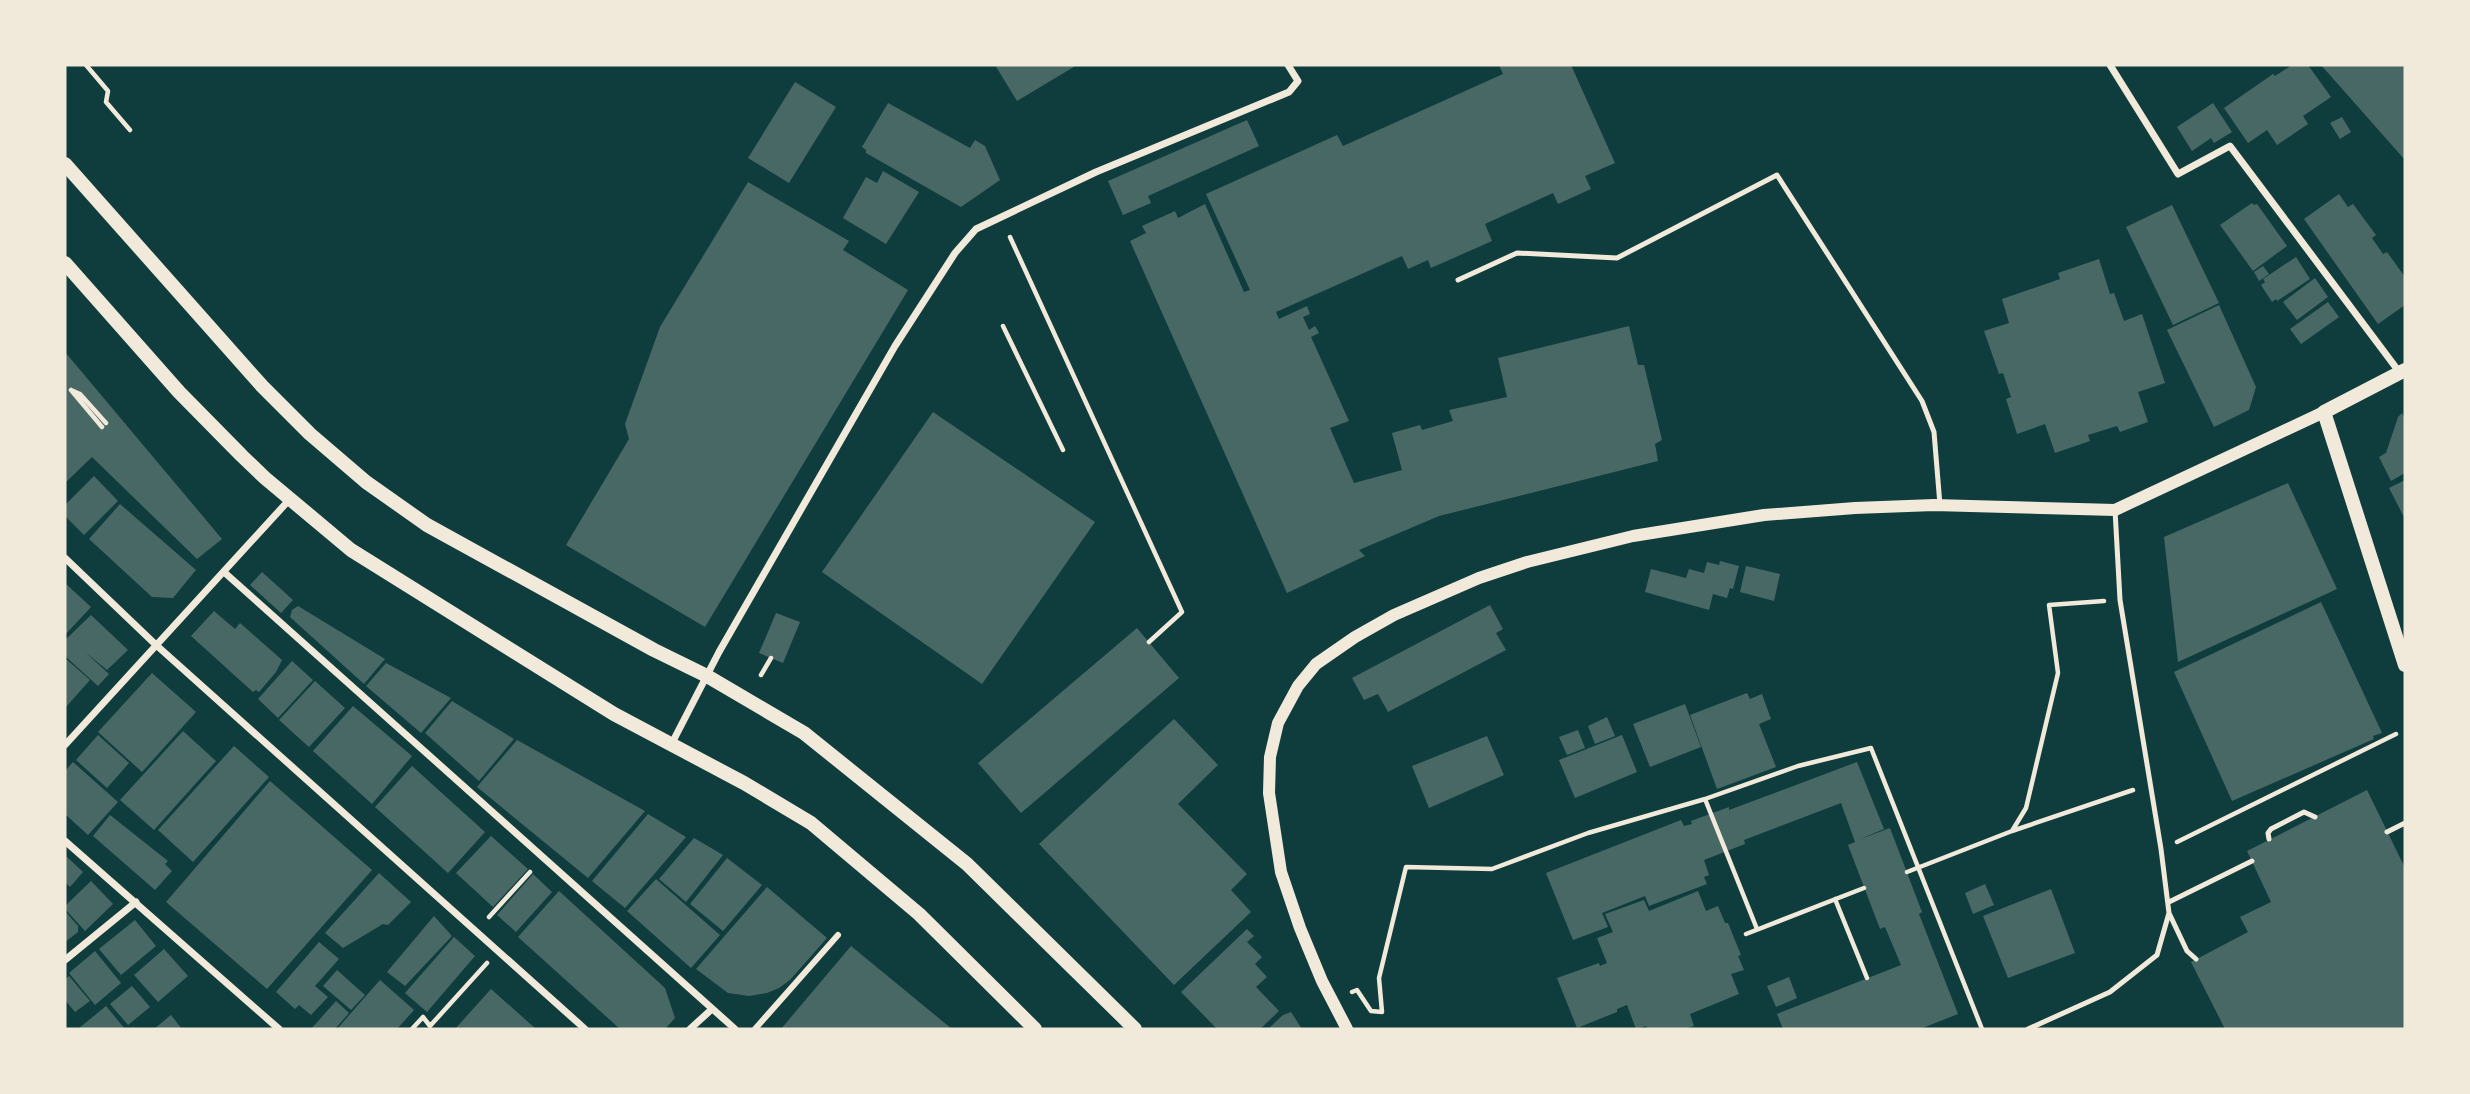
<svg xmlns="http://www.w3.org/2000/svg" width="2470" height="1094" viewBox="0 0 2470 1094" font-family="Poppins,sans-serif">
  <rect width="100%" height="100%" fill="#0f3d3e"/>
  <!-- building -->
  <path fill="#486865" d="M995,65H1077L1017,101Z
    M1499,65H1571L1615,163L1585,176L1591,189L1558,204L1553,193L1485,224L1492,241L1431,268L1428,260L1408,269L1402,256L1276,312L1279,319L1307,306L1310,314L1303,317L1309,330L1315,326L1319,333L1311,337L1349,421L1330,428L1354,483L1402,470L1392,433L1420,425L1422,430L1453,421L1449,410L1507,397L1498,358L1629,326L1638,365H1644L1662,440L1655,444L1658,461L1439,516L1359,550L1365,556L1287,593L1130,241L1146,233L1142,226L1175,211L1178,218L1205,204L1244,292L1250,290L1206,194L1337,135L1343,146L1503,74Z
    M2292,65H2308L2331,97L2303,116L2308,124L2277,145L2267,130L2248,143L2224,108L2273,74L2275,76Z
    M2321,65H2405V160Z
    M795,82L836,107L789,183L748,158Z
    M888,103L970,148L975,140L985,146L1000,180L961,207L866,153V150L862,147Z
    M2213,103L2232,132L2214,143L2211,138L2192,151L2177,127Z
    M2342,117L2351,132L2340,139L2330,123Z
    M1247,120L1259,146L1148,196L1151,203L1123,215L1108,181Z
    M883,171L919,192L886,244L843,218L866,177L877,183Z
    M748,182L849,241L843,250L908,290L705,627L566,545L629,439L625,424L660,327Z
    M2339,194L2348,207L2353,204L2376,235L2372,238L2383,254L2387,252L2405,277V305L2378,324L2304,219Z
    M2252,203L2254,205L2257,204L2287,246L2253,271L2220,225Z
    M2172,205L2219,303L2173,325L2126,227Z
    M2296,257L2310,279L2277,301L2276,299L2272,302L2261,285L2265,282L2263,279Z
    M2099,259L2110,294L2114,293L2124,321L2142,314L2165,383L2138,392L2148,422L2120,432L2117,426L2088,435L2090,441L2055,453L2045,424L2017,434L2006,399L2011,397L2003,373L1999,374L1984,331L2009,323L2002,299L2060,279L2058,273Z
    M2263,266L2269,274L2259,281L2254,272Z
    M2315,278L2328,297L2297,320L2283,302Z
    M2328,302L2339,317L2301,344L2290,329Z
    M2219,305L2256,387L2249,410L2214,427L2167,330Z
    M65,352L222,539L197,559L92,457L65,483Z
    M933,412L1095,522L982,684L822,572Z
    M2402,413L2405,420V473L2391,481L2379,457L2386,453L2398,417Z
    M94,476L118,501L84,535L65,516V505Z
    M2405,480V519L2389,488Z
    M2288,483L2337,589L2178,662L2164,537Z
    M120,504L196,570L173,598L152,597L89,539Z
    M1720,561L1739,566L1733,589L1730,588L1727,598L1713,594L1709,610L1645,592L1651,569L1686,578L1689,569L1704,573L1707,562L1719,565Z
    M1746,566L1780,574L1774,601L1740,592Z
    M262,572L293,600L281,613L250,585Z
    M65,583L91,607L65,635Z
    M2321,602L2382,733L2373,736L2374,739L2232,801L2174,672Z
    M1490,605L1503,629L1496,633L1506,650L1388,712L1378,694L1364,700L1352,678Z
    M298,606L385,659L364,684L290,617L292,610Z
    M214,611L235,629L240,623L282,660L276,672L259,692L256,690L253,692L191,636Z
    M776,613L800,622L783,663L759,653Z
    M91,615L128,650L107,670L85,652L109,674L98,686L65,656V640Z
    M1137,628L1179,678L1021,813L978,763Z
    M65,658L90,680L65,708Z
    M292,661L313,680L278,718L258,699Z
    M386,663L451,698L421,733L366,686Z
    M152,673L196,712L142,772L98,732Z
    M315,681L345,708L309,747L279,720Z
    M1747,693L1750,699L1762,694L1771,719L1759,724L1776,767L1717,789L1690,715Z
    M452,701L514,739L479,781L425,733Z
    M1685,704L1701,747L1650,767L1633,724Z
    M353,706L412,756L372,804L313,751Z
    M1607,717L1615,736L1595,744L1588,726Z
    M1174,719L1218,765L1178,804L1247,874L1231,890L1251,912L1174,985L1039,844Z
    M1578,730L1585,748L1567,755L1559,737Z
    M183,731L216,761L154,830L120,800Z
    M98,735L129,763L107,788L76,760Z
    M1622,735L1637,772L1575,798L1559,760Z
    M1487,736L1504,775L1429,808L1412,766Z
    M517,740L645,811L588,878L477,787Z
    M234,746L269,777L193,862L158,830Z
    M73,762L118,802L88,835L65,814V771Z
    M1857,762L1884,829L1858,840L1890,828L1922,912L1919,914L1958,1014L1920,1029H1783L1777,1014L1901,965L1885,927L1880,929L1848,845L1855,842L1841,803L1744,840L1745,844L1704,860L1709,875L1704,877L1707,884L1649,906L1645,896L1602,913L1608,927L1573,940L1546,873L1681,820L1684,826L1692,824L1691,821L1729,807V810Z
    M412,766L485,832L448,873L375,807Z
    M270,781L372,870L267,989L166,902Z
    M2367,790L2405,868V1029H2225L2191,962L2248,932L2240,917L2271,902L2247,851Z
    M648,814L686,837L625,908L592,881Z
    M110,815L168,861L165,864L172,871L155,890L93,836Z
    M491,836L528,869L493,907L456,873Z
    M694,838L723,855L686,902L659,879Z
    M65,855L83,872L70,887L65,882Z
    M727,858L762,885L723,931L690,904Z
    M379,873L411,902L388,925L383,924L343,948L325,933Z
    M533,874L552,892L516,932L497,915Z
    M656,879L720,935L691,968L627,911Z
    M91,881L113,904L85,931L65,909V906Z
    M1985,884L1994,905L1973,914L1965,893Z
    M767,887L827,938L790,980L779,988L767,993L749,996L728,993L696,969Z
    M2051,889L2075,953L2008,978L1983,916Z
    M559,891L665,988L675,1018L665,1029H620L518,937Z
    M1698,891L1706,911L1718,906L1725,923H1728L1741,955L1738,956L1744,970L1731,974L1739,994L1690,1014L1694,1026L1684,1029H1648L1646,1026L1636,1029L1627,1005L1617,1009V1012L1577,1028L1557,978L1599,963L1600,966L1607,963L1597,938L1613,932L1605,914L1644,900L1649,911Z
    M65,911L78,926V932L65,942Z
    M434,916L452,936L405,986L387,972Z
    M135,920L156,946L121,975L99,949Z
    M1247,929L1254,936L1247,942L1262,957L1255,964L1267,977L1256,987L1279,1011L1260,1029H1217L1181,992Z
    M454,937L475,956L427,1012L405,993Z
    M319,942L339,959L315,986L328,997L311,1015L299,1005L295,1009L276,992Z
    M851,946L952,1029H781Z
    M164,949L188,976L158,1002L134,975Z
    M95,951L121,983L95,1005L69,973Z
    M337,970L365,995L351,1010L323,986Z
    M69,976L90,1001L75,1012L65,1000V979Z
    M1789,977L1797,998L1776,1007L1767,986Z
    M380,980L414,1010L397,1029H337Z
    M132,986L150,1007L128,1025L110,1004Z
    M491,989L536,1029H455Z
    M336,1001L349,1013L335,1029H311Z
    M106,1006L125,1029H78Z
    M1291,1012L1302,1029H1268L1283,1015Z
    M171,1015L182,1029H154Z"/>
  <g fill="none" stroke-linecap="round" stroke-linejoin="round">
    <!-- path -->
    <path stroke="#f1e9da" stroke-width="4.5" d="M86,65L108,91L106,102L130,130
      M1010,237L1182,612L1149,642
      M1003,326L1063,450
      M71,390L80,394L106,423
      M71,390L102,427
      M761,675L771,658
      M1705,799L1757,929
      M2012,831L2026,808L2058,673L2049,605L2104,601
      M2177,842L2396,734
      M1907,872L2012,831L2133,790
      M1835,899L1867,978
      M489,917L530,872
      M1746,934L1864,888
      M1352,992L1357,990L1371,1011L1382,1012L1379,978L1406,867L1492,869L1588,833L1705,799L1798,766L1871,748L1982,1029
      M412,1029L423,1017L430,1026L487,963"/>
    <!-- service -->
    <path stroke="#f1e9da" stroke-width="5" d="M1458,280L1517,253L1617,258L1777,175L1922,401L1934,432L1940,505
      M2115,510L2120,600L2161,849L2169,913L2187,951L2196,959
      M2387,832L2405,823
      M2269,839L2268,833L2271,829L2304,812L2315,817
      M2169,902L2252,861
      M2028,1029L2110,992L2157,955L2169,913"/>
    <!-- pedestrian -->
    <path stroke="#f1e9da" stroke-width="6" d="M755,1029L838,935"/>
    <!-- minor -->
    <path stroke="#f1e9da" stroke-width="7" d="M2110,65L2178,174L2230,146L2400,373
      M65,558L155,644L585,1029
      M224,572L735,1029
      M65,745L290,499
      M671,745L719,652L895,346L955,253L976,229L1096,172L1289,92L1298,81L1288,65
      M65,841L279,1029
      M65,960L136,902
      M690,1029L712,1009"/>
    <!-- tertiary -->
    <path stroke="#f1e9da" stroke-width="12" d="M1347,1029L1322,981L1300,928L1281,872L1269,793L1270,757L1278,723L1298,686L1316,664L1355,637L1394,615L1479,578L1527,562L1633,536L1764,515L1855,508L1934,505L2115,510L2324,412"/>
    <!-- secondary -->
    <path stroke="#f1e9da" stroke-width="14" d="M65,164L262,386L310,434L366,482L427,525L654,650L707,676L804,733L967,864L1135,1029
      M65,263L179,392L242,456L265,478L351,550L614,714L744,783L811,823L919,914L1035,1029
      M2405,370L2324,412L2405,665"/>
  </g>
  <!-- border -->
  <rect width="2470" height="1094" fill="none" stroke="#f1e9da" stroke-width="133"/>
</svg>
